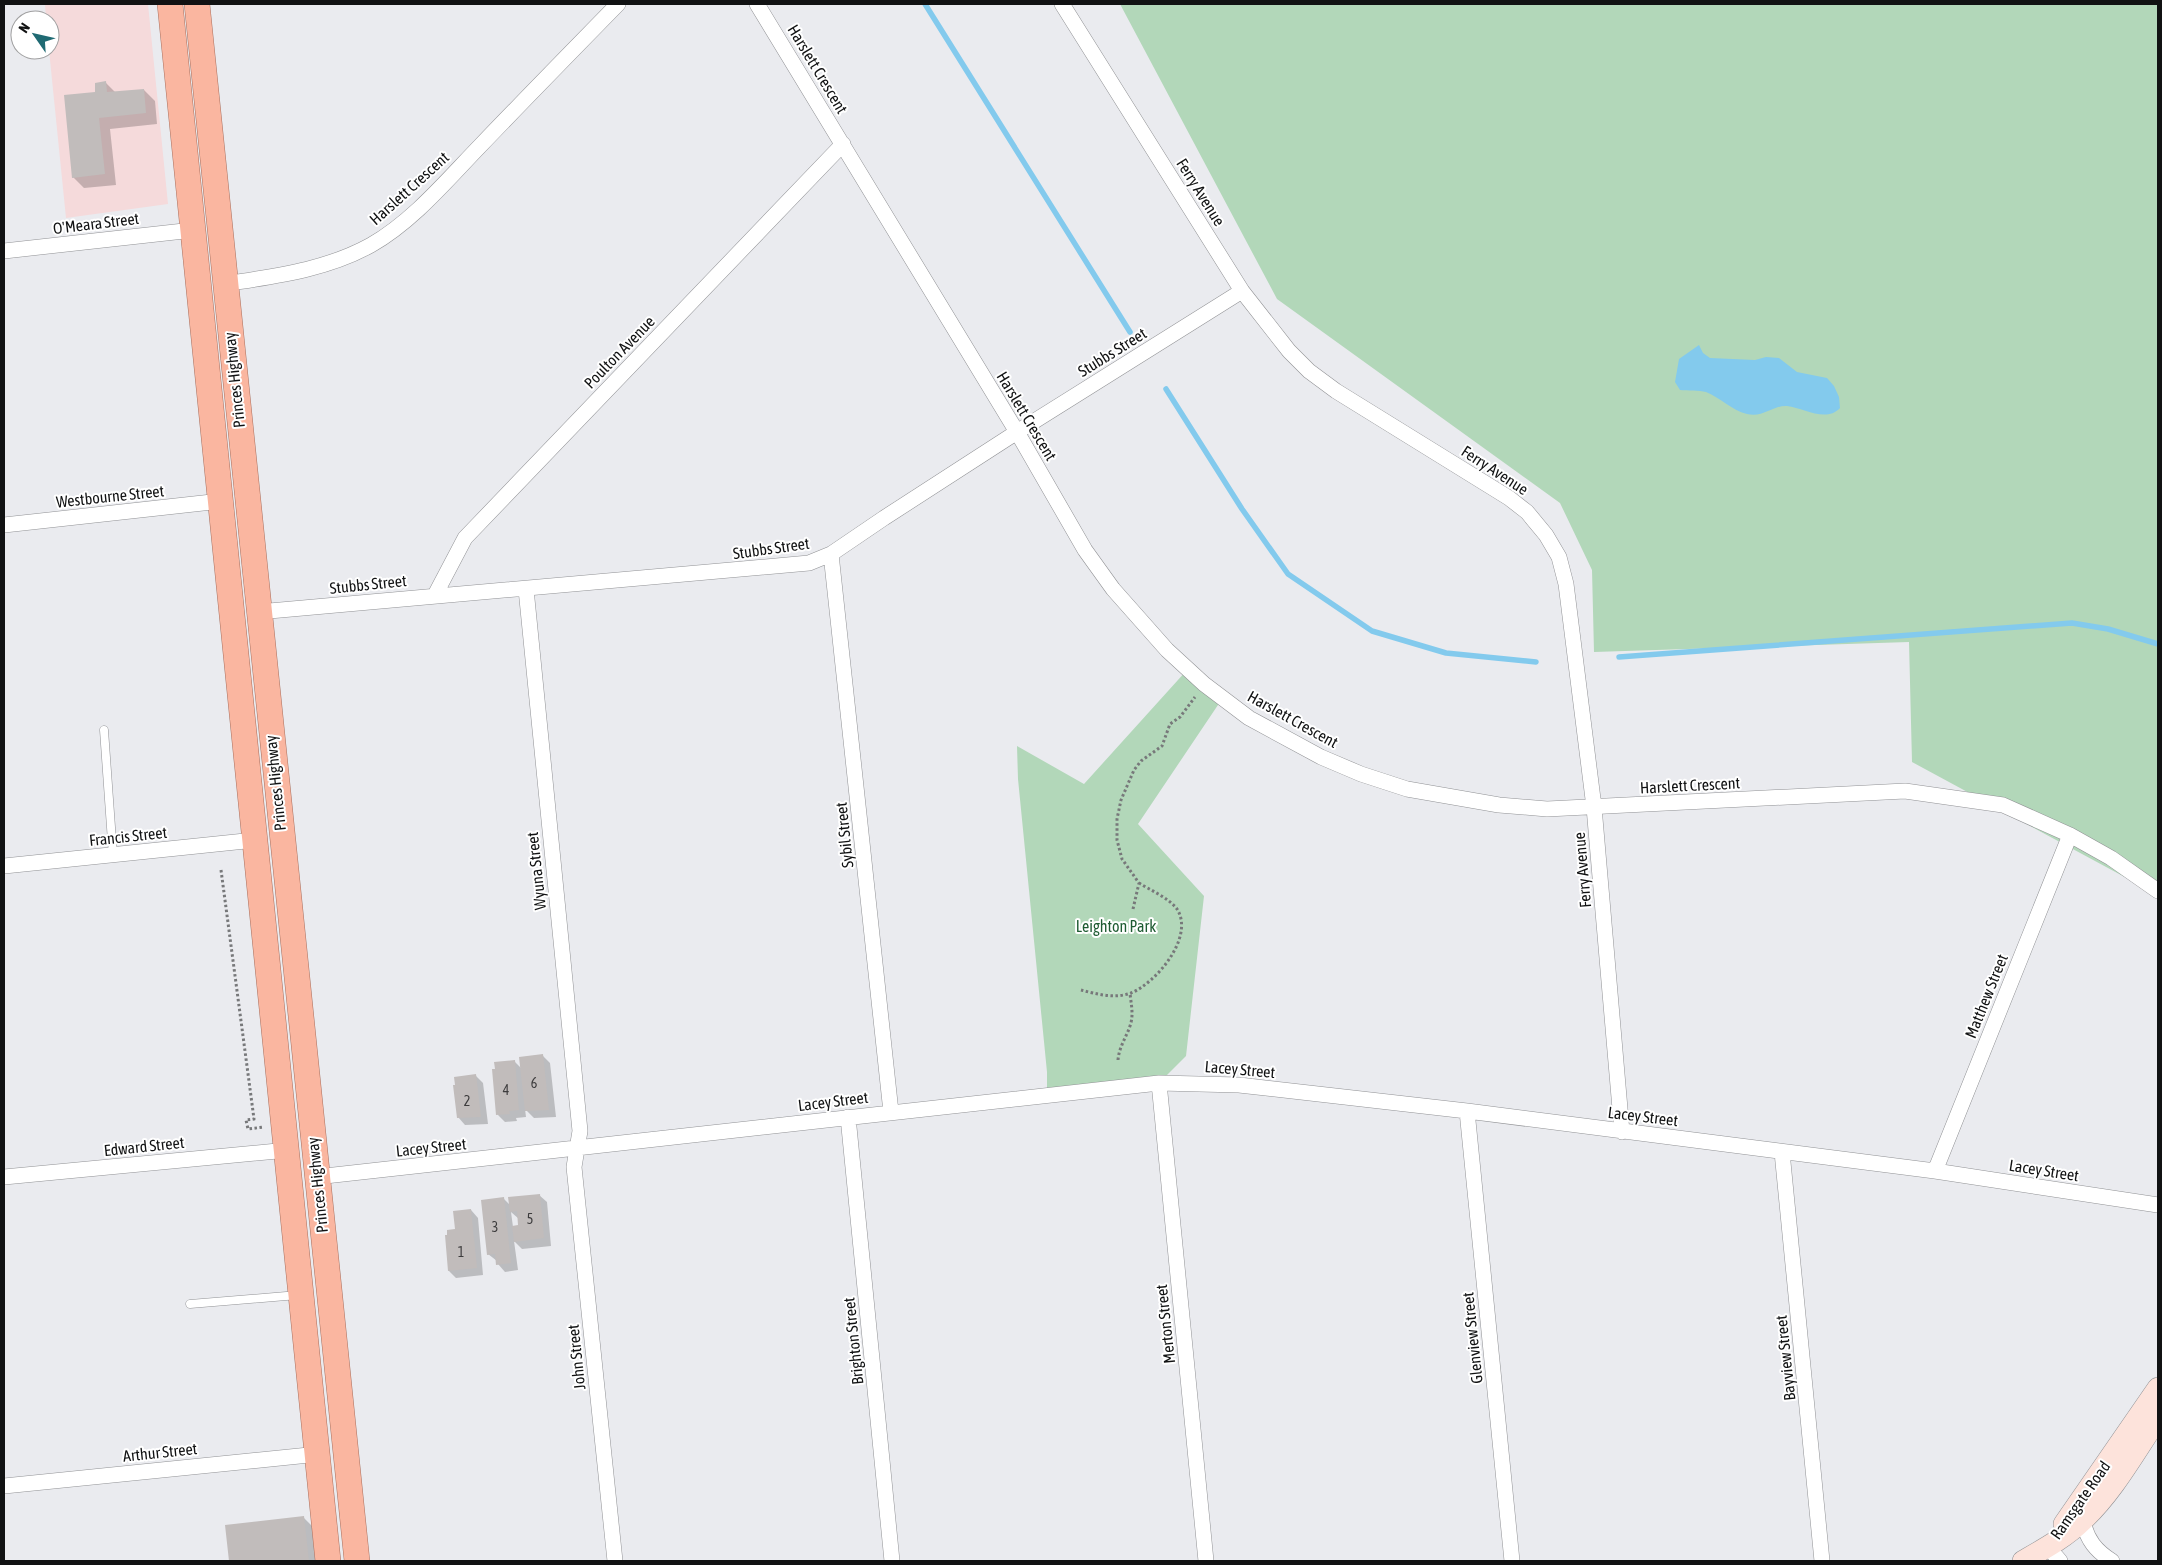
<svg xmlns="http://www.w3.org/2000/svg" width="2162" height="1565" viewBox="0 0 2162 1565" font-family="'Asap Condensed',sans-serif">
  <rect width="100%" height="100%" fill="#eaebef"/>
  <!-- commercial -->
  <path fill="#f5dadb" d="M45,4H148L168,204L66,218L49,50L50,20H46Z"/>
  <!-- green -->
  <path fill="#b2d7b9" d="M1120,4H2158V895L1912,762L1909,642L1594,652L1592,570L1560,503L1277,299Z
    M1187,670L1222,699L1138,824L1204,896L1186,1056L1159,1083L1047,1096V1072L1018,779L1017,746L1084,784Z"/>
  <!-- water -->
  <path fill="#83caed" d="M1699,345L1703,353L1710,358L1755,360L1766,357L1779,358L1797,372L1827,378L1834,386L1839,397L1840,408C1826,423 1804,408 1787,406C1773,405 1764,418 1747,414C1731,410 1721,398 1706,392C1699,390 1688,391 1680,390L1675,382L1679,359Z"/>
  <!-- shadow -->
  <path fill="#0003" fill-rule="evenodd" d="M106,83L116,93L144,90L155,101L157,124L110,129L116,185L84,188L73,177L97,93Z
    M543,1056L550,1063L556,1117L534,1118L525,1109L526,1117L516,1118L517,1121L505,1122L498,1115L514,1061L522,1069Z
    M475,1075L483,1083L488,1124L465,1125L458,1117Z
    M539,1195L547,1202L551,1246L522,1249L514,1241L518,1270L505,1272L498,1264L497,1261L488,1254L503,1198L511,1206ZM511,1212L519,1219V1226L513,1227Z
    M471,1210L478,1218L483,1275L456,1278L449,1271V1236L456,1230Z
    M303,1517L319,1533L322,1561H230L227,1526Z"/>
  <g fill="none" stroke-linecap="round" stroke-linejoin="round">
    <!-- stream -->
    <path stroke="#83caed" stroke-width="5.5" d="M925,4L1130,332
      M1166,389L1242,509L1288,574L1372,631L1446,653L1536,662
      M1619,657L2072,623L2108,629L2158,644"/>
  </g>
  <!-- building -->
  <path fill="#c1bcbb" d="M106,81L107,92L144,89L146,113L99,118L105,174L72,178L64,95L95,92V83Z
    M543,1054L549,1110L525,1111L519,1057Z
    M515,1060L519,1110L509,1111L510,1114L496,1115L492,1069H495L494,1062Z
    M476,1074L481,1117L457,1118L453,1085H455L454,1077Z
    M540,1194L544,1238L514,1242L512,1226L518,1225L517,1211L510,1212L508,1197Z
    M504,1197L511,1263L496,1265L495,1254L487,1255L481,1200Z
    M471,1209L477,1268L448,1271L445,1235H447V1230L455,1229L453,1211Z
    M304,1516L309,1561H229L225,1525Z"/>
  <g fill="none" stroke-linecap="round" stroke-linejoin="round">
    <!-- service casing -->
    <g stroke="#919295" stroke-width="9">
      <path id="service" d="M104,730L113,855
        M190,1304L298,1295"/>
    </g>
    <!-- minor casing -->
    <g stroke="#919295" stroke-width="16">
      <path id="minor" d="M757,4L1017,432L1085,550L1113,589L1167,650L1204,684L1249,718L1321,757L1361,774L1407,789L1499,805L1547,809L1905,791L2003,805L2070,835L2111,858L2158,891
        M1062,4L1242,291L1289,351L1309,371L1336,391L1509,498L1527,512L1546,535L1559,557L1566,584L1594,807L1622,1132
        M4,251L193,230
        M225,284C275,276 326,270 371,245C413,221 447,180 480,146C526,98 572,51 618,4
        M4,525L221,501
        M831,554L891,1112
        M526,589L580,1131L574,1167L615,1561
        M435,595L465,538L843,144
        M258,612L809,563L831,554L884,518L1017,432L1242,291
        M4,866L255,840
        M1159,1083L1206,1561
        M1467,1111L1512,1561
        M848,1117L892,1561
        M1782,1152L1822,1561
        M1935,1171L2070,835
        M4,1177L288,1150
        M316,1177L1159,1083L1239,1085L1467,1111L1935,1171L2158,1205
        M4,1486L319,1454
        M2083,1521C2087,1540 2096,1551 2112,1561
        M2048,1547L2060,1561"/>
    </g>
    <!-- secondary casing -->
    <g stroke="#919295" stroke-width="22">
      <path id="secondary" d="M2064,1524L2158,1388
        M2023,1561C2044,1549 2066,1537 2083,1520C2113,1492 2135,1452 2158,1418"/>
    </g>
    <!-- trunk casing -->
    <g stroke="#a8705f" stroke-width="26">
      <path id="trunk" d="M170,4L328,1561
        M197,4L357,1561"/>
    </g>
    <!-- path -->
    <path stroke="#77787a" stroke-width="3" stroke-dasharray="2.5 2.5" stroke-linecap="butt" d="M221,870L254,1119L246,1120L248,1129L264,1127
      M1133,909L1139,883L1122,859L1117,840V819L1121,800L1134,770L1141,761L1162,746L1170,724L1180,717L1195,697
      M1081,990C1096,994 1115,999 1131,993C1156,983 1195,937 1177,909C1169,898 1150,890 1139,883
      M1118,1060C1119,1047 1126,1038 1130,1026C1134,1015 1131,1004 1130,993"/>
    <!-- service -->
    <use href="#service" stroke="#fff" stroke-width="8"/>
    <!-- minor -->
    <use href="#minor" stroke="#fff" stroke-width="15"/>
    <!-- secondary -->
    <use href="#secondary" stroke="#fde3db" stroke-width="21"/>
    <!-- trunk -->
    <use href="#trunk" stroke="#fab6a0" stroke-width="25"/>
  </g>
  <g text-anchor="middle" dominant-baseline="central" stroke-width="4" stroke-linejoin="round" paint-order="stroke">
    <!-- number labels -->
    <g font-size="14" fill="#3d3c3d">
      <text x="534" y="1083">6</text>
      <text x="506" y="1090">4</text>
      <text x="467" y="1101">2</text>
      <text x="530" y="1219">5</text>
      <text x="495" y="1227">3</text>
      <text x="461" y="1252">1</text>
    </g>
    <!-- street labels -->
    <g font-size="16" fill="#111213" stroke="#fff">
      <text transform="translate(818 69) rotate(59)">Harslett Crescent</text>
      <text transform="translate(409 188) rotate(-42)">Harslett Crescent</text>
      <text transform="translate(1201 192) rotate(58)">Ferry Avenue</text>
      <text transform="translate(96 223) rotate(-7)">O'Meara Street</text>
      <text transform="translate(619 352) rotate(-46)">Poulton Avenue</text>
      <text transform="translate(1112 352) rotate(-32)">Stubbs Street</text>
      <text transform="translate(234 380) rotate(-96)">Princes Highway</text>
      <text transform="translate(1027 416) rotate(59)">Harslett Crescent</text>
      <text transform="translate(1495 470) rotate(33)">Ferry Avenue</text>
      <text transform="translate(110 496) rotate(-6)">Westbourne Street</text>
      <text transform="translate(771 548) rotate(-8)">Stubbs Street</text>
      <text transform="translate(368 584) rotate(-6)">Stubbs Street</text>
      <text transform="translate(1293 719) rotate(29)">Harslett Crescent</text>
      <text transform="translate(275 783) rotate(-96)">Princes Highway</text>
      <text transform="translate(1690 785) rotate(-3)">Harslett Crescent</text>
      <text transform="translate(844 835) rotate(-96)">Sybil Street</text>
      <text transform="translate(128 836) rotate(-6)">Francis Street</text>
      <text transform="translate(1582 870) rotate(-95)">Ferry Avenue</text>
      <text transform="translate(536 871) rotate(-96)">Wyuna Street</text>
      <text transform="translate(1986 996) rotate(-68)">Matthew Street</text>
      <text transform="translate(1240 1069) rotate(5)">Lacey Street</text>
      <text transform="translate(833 1101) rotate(-7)">Lacey Street</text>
      <text transform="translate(1643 1116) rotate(7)">Lacey Street</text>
      <text transform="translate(144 1146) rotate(-6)">Edward Street</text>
      <text transform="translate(431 1147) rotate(-6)">Lacey Street</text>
      <text transform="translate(2044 1170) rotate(9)">Lacey Street</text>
      <text transform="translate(317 1185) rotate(-96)">Princes Highway</text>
      <text transform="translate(1165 1324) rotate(-96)">Merton Street</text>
      <text transform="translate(1472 1338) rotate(-96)">Glenview Street</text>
      <text transform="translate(853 1341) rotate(-96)">Brighton Street</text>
      <text transform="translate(576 1357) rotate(-96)">John Street</text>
      <text transform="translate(1785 1358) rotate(-96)">Bayview Street</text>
      <text transform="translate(160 1452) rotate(-6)">Arthur Street</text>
      <text transform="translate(2080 1500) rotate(-55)">Ramsgate Road</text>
    </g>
    <!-- park labels -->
    <g font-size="16" fill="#1e5b32" stroke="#fff">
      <text x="1116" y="926">Leighton Park</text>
    </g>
  </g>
  <!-- border -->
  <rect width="2162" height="1565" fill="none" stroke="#111213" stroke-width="10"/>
  <!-- north arrow -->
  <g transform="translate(35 35) rotate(304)"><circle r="24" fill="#ffffff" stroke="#a0a0a1"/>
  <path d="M0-4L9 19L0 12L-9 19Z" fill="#1f6a73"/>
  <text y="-8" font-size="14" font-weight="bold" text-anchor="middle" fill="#111213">N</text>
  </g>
</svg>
